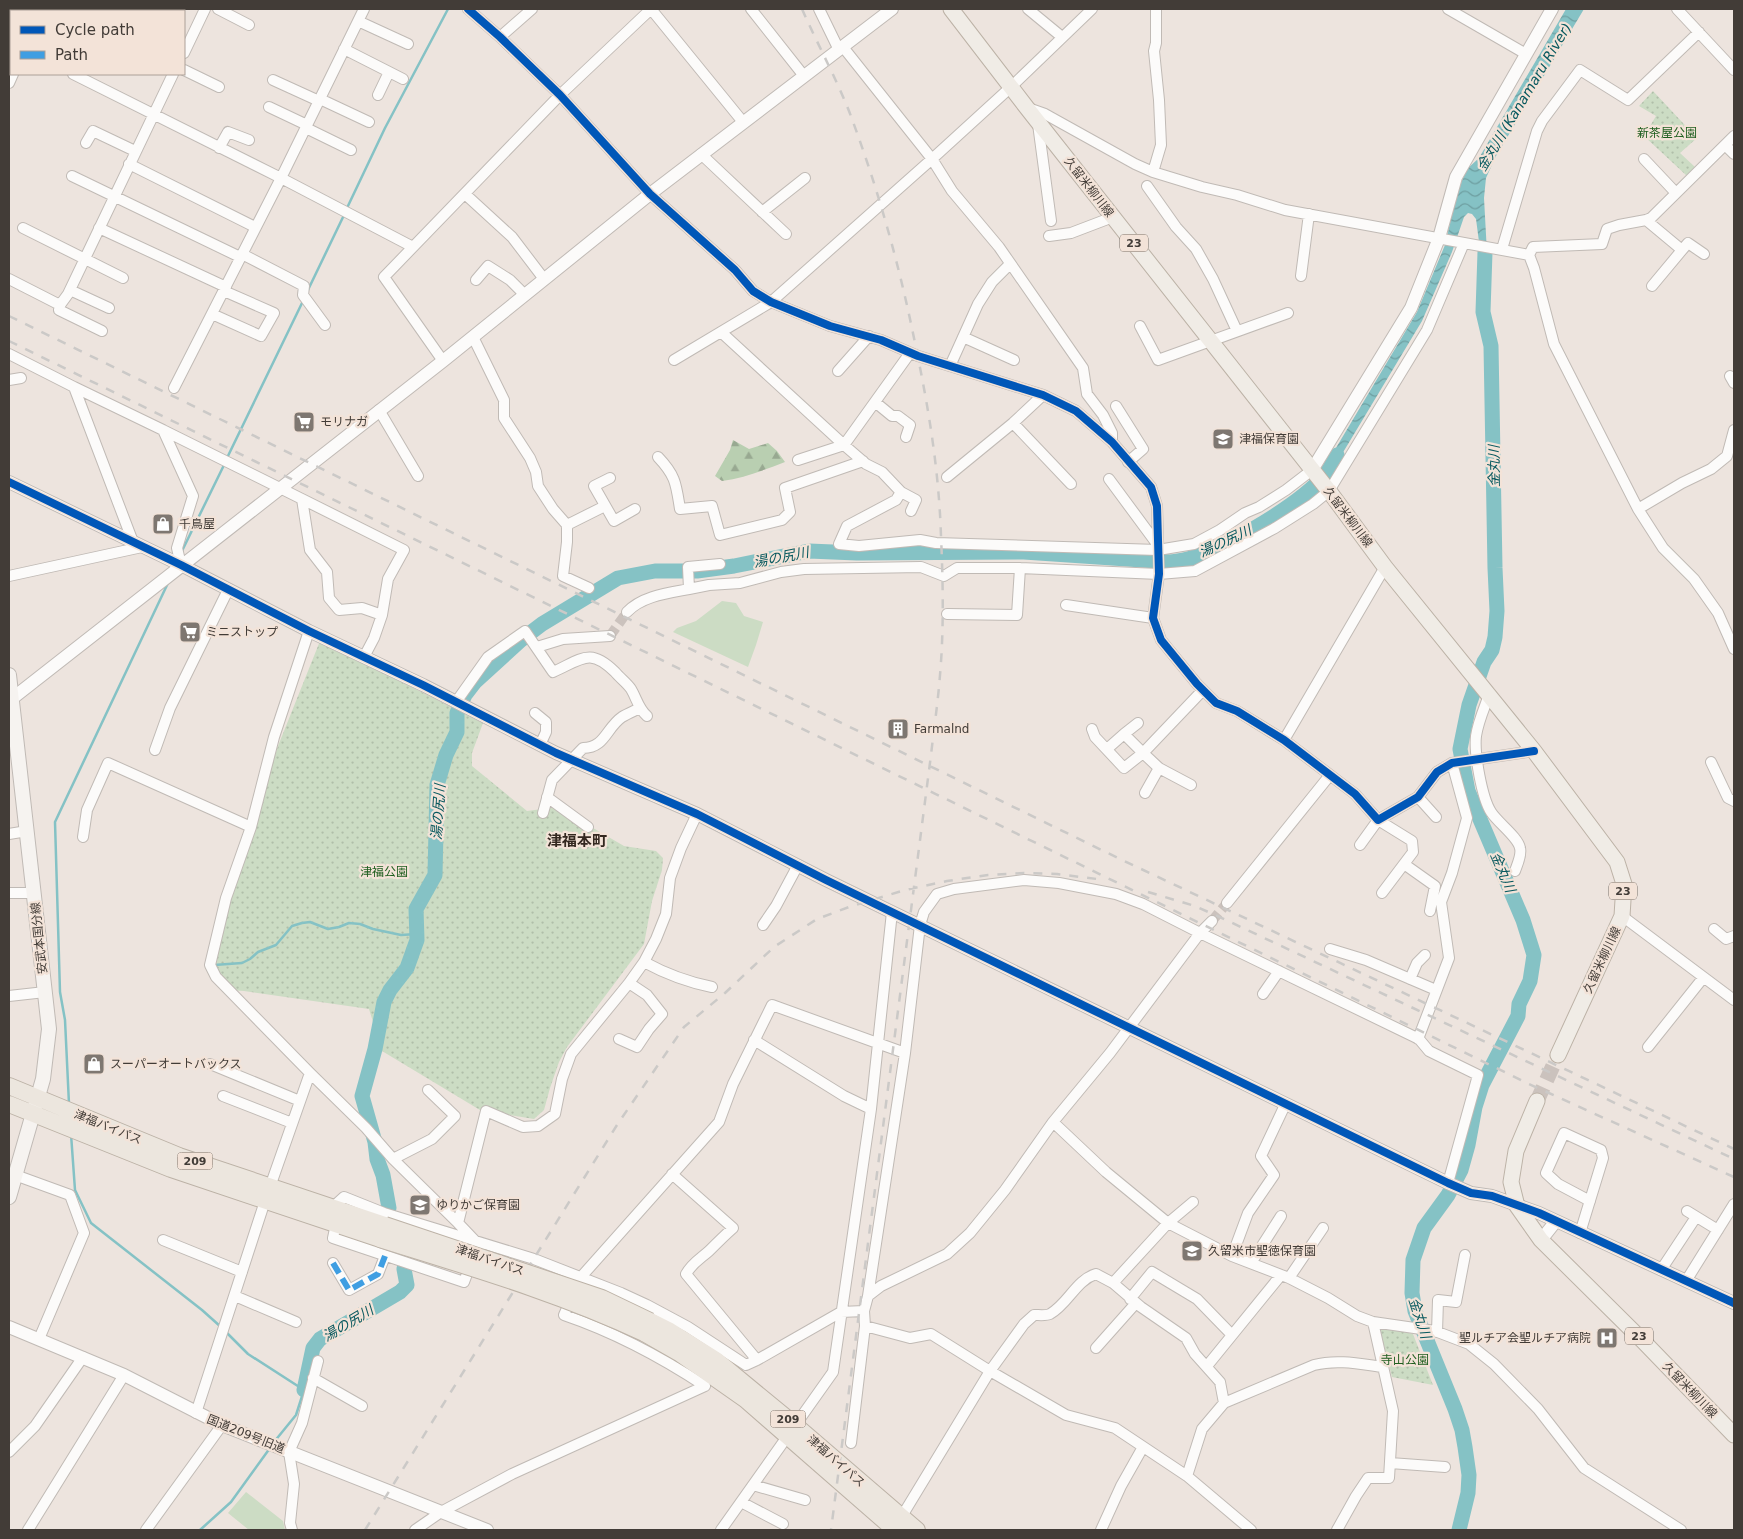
<svg xmlns="http://www.w3.org/2000/svg" width="1743" height="1539" viewBox="0 0 1743 1539" font-family="'DejaVu Sans','Noto Sans JP',sans-serif">
  <defs>
    <pattern id="forest-firs" width="22" height="20" patternUnits="userSpaceOnUse" patternTransform="scale(1.25)"><rect width="22" height="20" fill="#b9cfb1"/><path d="M5 1l3.5 6h-7zM16 11l3.5 6h-7z" fill="#98a991"/></pattern>
    <pattern id="park-dots" width="8" height="8" patternUnits="userSpaceOnUse" patternTransform="scale(1.25)"><rect width="8" height="8" fill="#ccdcc4"/><path d="M2 2h.1M6 6h.1" fill="none" stroke="#b0bea9" stroke-width="1.8" stroke-linecap="round"/></pattern>
    <pattern id="water-waves" width="16" height="10" patternUnits="userSpaceOnUse" patternTransform="scale(1.25)"><rect width="16" height="10" fill="#85c2c5"/><path d="M0 5q4-4 8 0t8 0" fill="none" stroke="#6e9fa1"/></pattern>
  </defs>
  <rect width="100%" height="100%" fill="#ede4de"/>
  <!-- grass -->
  <path fill="#ccdcc4" d="M722,601L736,603L744,616L763,622L756,645L748,667L673,632L677,628L696,621Z
    M246,1492L283,1521L285,1530H249L228,1513Z"/>
  <!-- forest -->
  <path fill="url(#forest-firs)" d="M733,440L749,449L768,443L777,451L785,462C764,470 744,478 722,481L715,476L730,450Z"/>
  <!-- park -->
  <path fill="url(#park-dots)" d="M1653,91L1697,138L1680,153L1695,167L1687,176L1644,136L1656,116L1639,106Z
    M320,641L483,723L472,753V766L527,811L557,807L624,846L656,851L663,858L662,870L652,901L644,944L567,1047L559,1062L550,1088L544,1110L534,1119L480,1110L382,1051L369,1009L244,991L228,990L215,968L228,901L249,837L278,746Z
    M1379,1326L1413,1334L1433,1385L1392,1377Z"/>
  <!-- water -->
  <path fill="url(#water-waves)" d="M1566,9H1584L1496,156L1486,178L1484,198L1488,271L1483,272L1476,219L1472,214L1468,213L1464,217L1452,252L1422,321L1330,474L1324,468L1417,312L1445,245L1457,192L1467,169L1479,158Z"/>
  <g fill="none" stroke-linecap="round" stroke-linejoin="round">
    <!-- stream -->
    <path stroke="#85c2c5" stroke-width="2.5" d="M347,208L385,128L448,9
      M307,292L345,213
      M227,458L303,301
      M181,553L225,463
      M214,965L242,963L250,959L258,952L276,945L292,926L302,923L310,922L328,929L339,927L349,923L360,924L373,929L401,935L417,934
      M69,1104L65,1020L60,992L55,822L168,583
      M71,1134L75,1190L91,1223L202,1310L221,1327
      M225,1331L248,1354L304,1390L296,1415L274,1442
      M200,1530L231,1502L270,1448"/>
    <!-- river -->
    <path stroke="#85c2c5" stroke-width="15" d="M389,1208L383,1175L377,1159L375,1142L362,1096L375,1049L384,1002L390,990L407,968L417,940L416,909L435,875L437,785L446,755L457,732V713L465,695L475,682L521,640L542,624L618,578L655,571H697L734,566L809,551L857,553L1024,552L1171,562C1179,561 1187,560 1194,557C1232,544 1299,505 1325,475C1330,469 1333,462 1337,455
      M304,1390L313,1348L320,1339L400,1292L407,1285L404,1269
      M1459,1530L1468,1493L1469,1475L1465,1447L1462,1430L1455,1409L1415,1311L1412,1293L1413,1260L1424,1228L1448,1195L1461,1170L1468,1145L1475,1107L1482,1085L1518,1016L1519,1004L1530,981L1534,955L1523,920L1468,791L1460,749L1469,705L1484,662L1492,650L1495,637L1497,611L1495,568L1491,346L1483,312L1485,252"/>
    <!-- minor-tunnel -->
    <path stroke="#cbc2bd" stroke-width="10" stroke-dasharray="10 5" stroke-linecap="butt" d="M610,636L627,612
      M1212,921L1227,903"/>
    <!-- primary-tunnel -->
    <path stroke="#cbc2bd" stroke-width="15" stroke-dasharray="15 8" stroke-linecap="butt" d="M1537,1101L1558,1055"/>
    <!-- minor casing -->
    <g stroke="#c0bab5" stroke-width="12">
      <path id="minor" d="M218,9L249,25
        M468,9L500,37L560,95L650,194L735,270L753,291L771,302L830,326L881,340L918,356L1043,395L1076,411L1112,442L1151,487L1157,506L1159,574L1153,618L1161,640L1197,684L1216,703L1237,711L1284,740L1355,794L1378,820L1418,797L1437,772L1452,763L1534,751
        M651,9L743,122
        M751,9L804,76
        M819,9L839,50
        M1028,9L1062,37
        M1448,9L1526,54
        M1677,9L1734,70
        M43,11L44,9
        M358,21L408,44
        M500,37L532,9
        M9,42L11,43
        M843,47L932,159L952,191L999,247L1083,368L1087,394L1103,415L1112,433V442
        M344,49L403,79
        M184,53L205,9
        M184,70L219,87
        M73,74L281,178L413,247
        M273,80L319,101
        M9,83L13,74
        M378,95L389,72
        M320,99L369,122
        M269,107L307,125
        M1028,108L1045,114L1135,164L1153,172L1202,187L1237,195L1285,210L1529,255
        M1038,124L1051,221
        M306,128L351,150
        M1734,136L1651,218L1646,220L1619,225L1607,229L1602,244L1533,247L1529,255L1534,268L1554,344L1638,509L1663,548L1694,579L1718,613L1734,649
        M86,143L93,131L135,151
        M1725,145L1734,154
        M219,148L228,132L249,140
        M701,154L786,234
        M1644,159L1676,193
        M129,164L255,227
        M1153,172L1161,145L1159,100L1154,51L1156,43V9
        M72,176L240,257
        M1147,186L1176,227L1196,249L1213,279L1237,331
        M465,194L512,237L544,279
        M762,212L805,178
        M1646,220L1682,250L1652,286
        M23,228L123,278
        M99,228L226,287
        M1049,236L1071,233L1113,217
        M1502,249L1537,131L1542,121L1580,70L1628,100L1699,32
        M1682,250L1688,243L1704,254
        M242,254L304,286L303,295L325,325
        M1301,276L1309,214
        M9,279L60,305L68,294L173,74
        M476,280L488,266L510,280L525,295
        M70,290L109,308
        M60,305L59,310L102,331
        M212,314L261,336L274,313L224,291
        M1140,326L1158,360L1288,313
        M721,332L844,445L866,464L882,472L901,492L916,500L911,511
        M473,337L504,400V418L530,458L536,472L538,486L553,509L567,525L605,506
        M963,337L1014,360
        M9,354L74,387
        M674,360L771,302L932,159L1012,86L1092,9
        M443,361L384,277L560,95L651,9
        M950,366L978,304L992,282L1010,264
        M838,371L869,336
        M1730,376L1734,383
        M9,380L21,378
        M174,388L281,178L364,9
        M875,402L892,416H898L910,425L906,437
        M1116,406L1143,449L1128,462
        M379,410L418,476
        M1013,423L1071,484
        M163,430L302,499L310,550L327,572L329,598L339,610L362,608L382,615
        M658,457C676,476 676,484 680,509L712,506L720,535L782,520L790,512L785,488L863,461
        M798,460L844,445L910,353
        M947,477L1013,423L1043,395
        M610,478L594,486L614,521L635,509
        M1109,479L1157,544
        M901,492L896,500L847,526L839,544L859,546L920,540L936,543L1158,550L1194,544L1220,530L1245,513L1259,507L1286,490L1312,470
        M302,499L404,550L388,579L382,615L374,638L364,657
        M1638,509L1682,483L1711,469L1727,456L1734,430
        M567,525V542L563,576L589,588
        M133,542L74,387L163,430L193,496L177,548L181,565
        M9,576L142,547
        M689,589L709,585L740,583L781,572L804,569L921,567L944,576L957,568H1020L1159,574L1195,571L1275,528L1313,504L1329,491L1427,330L1464,243
        M1066,605L1153,618
        M627,612C642,596 668,593 689,589L688,567L720,564
        M947,614L1017,615L1020,568
        M309,631L274,737L251,827L226,898L210,965L216,977L310,1073L366,1128L393,1159L458,1223L478,1244L464,1282L333,1238L336,1224
        M537,647L563,639L610,636
        M1489,695C1484,709 1478,722 1476,736C1474,754 1482,798 1491,812C1498,823 1518,837 1520,848C1522,855 1517,865 1515,871
        M456,702L488,657L525,631L553,672C582,659 590,647 615,672C620,678 627,683 631,689C637,699 638,708 647,716
        M535,713L546,722V732L540,745
        M1092,729L1095,737L1124,768L1143,753L1124,734L1138,723
        M1284,740L1385,567
        M1107,749L1124,734
        M155,750L170,708L228,590
        M1711,762L1728,798L1734,801
        M1191,785L1159,768L1143,753L1203,690
        M1145,793L1159,768
        M547,797L588,827
        M1418,797L1436,817
        M543,813L552,780L583,748C605,748 606,728 622,717C627,714 634,711 640,708
        M9,834L27,831
        M83,837L87,810L108,763L251,827
        M1360,845L1378,820L1412,841L1413,852L1382,893
        M1404,864L1435,886L1430,911
        M9,893H34
        M1227,903L1330,775
        M1622,916L1734,1000
        M1212,921L1200,933L1110,1053L1053,1122L1005,1190L970,1233L947,1254L881,1286L868,1296L864,1311L865,1326L910,1338L931,1334L990,1371L1066,1415L1115,1428L1187,1476L1251,1530
        M763,925L776,906L798,865
        M1714,929L1726,939L1734,936
        M1330,949L1366,960L1436,990
        M644,962C666,974 687,982 712,987
        M1410,979L1417,963L1425,955
        M1263,994L1279,971
        M9,996L45,992
        M619,1039L637,1047L649,1029L662,1014L647,995L629,983
        M1418,1039L1449,958L1441,902L1452,873L1467,818L1452,763
        M754,1040L844,1096L871,1109
        M1648,1047L1703,978
        M210,1064L300,1101
        M223,1096L292,1123
        M1053,1122L1106,1172L1168,1223L1232,1256L1289,1278L1328,1298L1357,1316L1373,1322L1435,1331L1469,1344L1494,1364L1538,1409L1584,1468L1681,1530
        M393,1159L432,1139L455,1116L428,1090
        M672,1174L733,1228C725,1235 717,1243 709,1251C700,1259 692,1263 686,1274L757,1360
        M15,1175L70,1195L84,1233L39,1339
        M333,1207L344,1197L384,1213L534,1259L621,1293L647,1305L688,1327L746,1365L757,1360L841,1312L864,1311
        M1687,1211L1718,1230
        M458,1223L486,1111L523,1127L538,1126L555,1114L562,1079L571,1054L629,983L644,962L656,939L666,914L670,878L681,848L697,814
        M1580,1233L1603,1158L1601,1150L1564,1133L1546,1173L1558,1184L1590,1201
        M163,1240L242,1272
        M1232,1256L1248,1213L1274,1175L1261,1156L1285,1105
        M333,1263L349,1290L378,1274L385,1256
        M1251,1263L1281,1216
        M1661,1270L1696,1217
        M1289,1278L1323,1228
        M1686,1281L1734,1204
        M1113,1283L1168,1223L1193,1202
        M235,1296L296,1322
        M868,1296L905,1053L920,925L924,912L937,894L954,889L1024,880L1059,883L1116,894L1143,904L1200,933L1419,1039L1429,1051L1478,1075L1448,1183
        M1130,1299L1152,1272L1197,1299L1232,1335
        M1437,1332L1438,1300L1456,1302L1465,1255
        M1096,1348L1136,1303
        M1207,1366L1281,1275
        M313,1378L362,1406
        M705,1386C661,1357 614,1332 564,1315L581,1277L719,1122L733,1084L772,1005L905,1053
        M196,1413L265,1201L310,1073
        M851,1443L865,1326
        M9,1452L35,1426L83,1357
        M1390,1463L1445,1467
        M1187,1476L1202,1429L1224,1403L1314,1365C1337,1359 1360,1364 1383,1367
        M753,1485L805,1500
        M741,1502L783,1524
        M899,1521L990,1371L1024,1324L1034,1315C1039,1315 1046,1316 1050,1314C1068,1304 1076,1280 1096,1274L1113,1283L1141,1307L1186,1338L1195,1354L1220,1382L1224,1403
        M28,1530L124,1375
        M146,1530L222,1425
        M292,1530L290,1523L294,1484L289,1452L302,1423L318,1361
        M415,1530L441,1512L512,1474L705,1386
        M721,1530L833,1372L871,1109L892,912
        M1101,1530L1121,1486L1143,1447
        M1337,1530L1356,1496L1368,1478H1389L1393,1411L1373,1322"/>
    </g>
    <!-- tertiary casing -->
    <g stroke="#c0bab5" stroke-width="14">
      <path id="tertiary" d="M1312,470L1411,308L1439,238L1456,177L1552,9
        M9,482L181,565L309,631L423,685L556,753L697,814L826,880L1448,1183L1471,1193L1492,1196L1539,1213L1734,1303
        M9,701L443,361L650,194L892,9
        M1541,1240L1556,1221
        M9,1327L124,1375L222,1425L487,1530"/>
    </g>
    <!-- secondary casing -->
    <g stroke="#c0bab5" stroke-width="16">
      <path id="secondary" d="M9,675L49,1029L43,1079L9,1197"/>
    </g>
    <!-- primary casing -->
    <g stroke="#bcb2a6" stroke-width="17">
      <path id="primary" d="M951,9L1027,108L1329,491L1385,567L1534,751L1617,862L1624,884L1622,916L1558,1055
        M1537,1101L1516,1151L1511,1182L1517,1206L1541,1240L1643,1341L1734,1435"/>
    </g>
    <!-- trunk casing -->
    <g stroke="#bcb2a6" stroke-width="18">
      <path id="trunk" d="M9,1086L179,1156L385,1225
        M9,1104L171,1169L380,1239
        M650,1321L670,1331L716,1360L795,1425L917,1530
        M644,1333L679,1353L746,1400L895,1530"/>
    </g>
    <!-- minor -->
    <use href="#minor" stroke="#fcfbfa" stroke-width="10"/>
    <!-- tertiary -->
    <use href="#tertiary" stroke="#fcfbfa" stroke-width="12"/>
    <!-- secondary -->
    <use href="#secondary" stroke="#f6f3f0" stroke-width="14"/>
    <!-- primary -->
    <use href="#primary" stroke="#f0ece6" stroke-width="15"/>
    <!-- trunk -->
    <use href="#trunk" stroke="#ece6de" stroke-width="16"/>
    <!-- rail -->
    <path stroke="#cbc9c7" stroke-width="2.5" stroke-dasharray="9 9" stroke-linecap="butt" d="M802,9C817,43 835,76 849,111C878,188 900,267 916,348C929,410 939,472 941,536C943,582 944,629 940,675C938,702 934,728 931,755L831,1530
      M9,316L1120,859L1734,1149
      M9,341L1529,1084L1734,1177
      M1148,892L1195,906L1226,920L1734,1159
      M365,1530L617,1125L684,1027L725,993L774,947L817,919L849,907L905,890L947,881L988,875L1024,873L1057,874L1105,880"/>
    <!-- trunk-bridge casing -->
    <g stroke="#bcb2a6" stroke-width="18" stroke-linecap="butt">
      <path id="trunk-bridge" d="M385,1225L602,1298L650,1321
        M380,1239C469,1267 559,1293 644,1333"/>
    </g>
    <!-- trunk-bridge -->
    <use href="#trunk-bridge" stroke="#ece6de" stroke-width="16"/>
    <!-- quiet -->
    <path stroke="#3f9ee2" stroke-width="6" stroke-dasharray="12 6" stroke-linecap="butt" d="M333,1263L349,1290L378,1274L385,1256"/>
    <!-- cycleway casing -->
    <g stroke="#f3e3d8" stroke-width="11">
      <path id="cycleway" d="M468,9L500,37L560,95L650,194L735,270L753,291L771,302L830,326L881,340L918,356L1043,395L1076,411L1112,442L1151,487L1157,506L1159,574L1153,618L1161,640L1197,684L1216,703L1237,711L1284,740L1355,794L1378,820L1418,797L1437,772L1452,763L1534,751
        M9,482L181,565L309,631L423,685L556,753L697,814L826,880L1448,1183L1471,1193L1492,1196L1539,1213L1734,1303"/>
    </g>
    <!-- cycleway -->
    <use href="#cycleway" stroke="#0057b8" stroke-width="8"/>
  </g>
  <!-- icons -->
  <defs>
    <g id="supermarket-square" transform="scale(1.125)"><rect x="-9" y="-9" width="18" height="18" rx="4" fill="#7e7771" stroke="#f3e3d8"/><path d="M-6-5.5h2.5l.6 2H6L4.5 2H-2.5L-4.4-4H-6ZM-1.5 3.2a1.3 1.3 0 1 0 .1 0ZM3 3.2a1.3 1.3 0 1 0 .1 0Z" fill="#fff"/></g>
    <g id="school-square" transform="scale(1.125)"><rect x="-9" y="-9" width="18" height="18" rx="4" fill="#7e7771" stroke="#f3e3d8"/><path d="M0-5L7-2L0 1L-7-2ZM-4 1L0 2.5L4 1V4Q0 6-4 4Z" fill="#fff"/></g>
    <g id="shop-square" transform="scale(1.125)"><rect x="-9" y="-9" width="18" height="18" rx="4" fill="#7e7771" stroke="#f3e3d8"/><path d="M-5-2.5h2.3a2.7 3.5 0 0 1 5.4 0H5L5.5 6h-11ZM-1.5-2.5h3a1.5 2.3 0 0 0-3 0Z" fill="#fff"/></g>
    <g id="building-square" transform="scale(1.125)"><rect x="-9" y="-9" width="18" height="18" rx="4" fill="#7e7771" stroke="#f3e3d8"/><path d="M-4-6H4V6H1V3H-1V6H-4ZM-2.5-4.3h1.7v1.8h-1.7ZM.8-4.3h1.7v1.8H.8ZM-2.5-1h1.7V.8h-1.7ZM.8-1h1.7V.8H.8Z" fill="#fff"/></g>
    <g id="hospital-square" transform="scale(1.125)"><rect x="-9" y="-9" width="18" height="18" rx="4" fill="#7e7771" stroke="#f3e3d8"/><path d="M-5-5h3v3.5h4V-5h3V5h-3V1.5h-4V5h-3Z" fill="#fff"/></g>
  </defs>
  <g fill-rule="evenodd">
    <use href="#supermarket-square" x="304" y="422"/>
    <use href="#school-square" x="1223" y="439"/>
    <use href="#shop-square" x="163" y="524"/>
    <use href="#supermarket-square" x="190" y="632"/>
    <use href="#building-square" x="898" y="729"/>
    <use href="#shop-square" x="94" y="1064"/>
    <use href="#school-square" x="420" y="1205"/>
    <use href="#school-square" x="1192" y="1251"/>
    <use href="#hospital-square" x="1607" y="1338"/>
  </g>
  <g text-anchor="middle" dominant-baseline="central" stroke-width="4.5" stroke-linejoin="round" paint-order="stroke">
    <!-- shield labels -->
    <g fill="#f3e3d8" stroke="#776e67" stroke-width="1">
      <rect x="1120" y="234.5" width="28" height="17" rx="4"/>
      <rect x="1609" y="882.5" width="28" height="17" rx="4"/>
      <rect x="177.5" y="1152.5" width="35" height="17" rx="4"/>
      <rect x="1625" y="1327.5" width="28" height="17" rx="4"/>
      <rect x="770.5" y="1410.5" width="35" height="17" rx="4"/>
    </g>
    <g font-size="11" font-weight="bold" fill="#423c37">
      <text x="1134" y="243">23</text>
      <text x="1623" y="891">23</text>
      <text x="195" y="1161">209</text>
      <text x="1639" y="1336">23</text>
      <text x="788" y="1419">209</text>
    </g>
    <!-- park labels -->
    <g font-size="12" fill="#1e5e1e" stroke="#f3e3d8">
      <text x="1667" y="133">新茶屋公園</text>
      <text x="384" y="872">津福公園</text>
      <text x="1405" y="1360">寺山公園</text>
    </g>
    <!-- street labels -->
    <g font-size="12" fill="#423c37" stroke="#f3e3d8">
      <text transform="translate(1089 187) rotate(52)">久留米柳川線</text>
      <text transform="translate(1348 517) rotate(53)">久留米柳川線</text>
      <text transform="translate(39 938) rotate(-96)">安武本国分線</text>
      <text transform="translate(1602 960) rotate(-65)">久留米柳川線</text>
      <text transform="translate(108 1127) rotate(22)">津福バイパス</text>
      <text transform="translate(490 1260) rotate(19)">津福バイパス</text>
      <text transform="translate(1690 1390) rotate(46)">久留米柳川線</text>
      <text transform="translate(246 1434) rotate(22)">国道209号旧道</text>
      <text transform="translate(836 1461) rotate(41)">津福バイパス</text>
    </g>
    <!-- poi labels -->
    <g font-size="12" fill="#423c37" stroke="#f3e3d8" text-anchor="start">
      <text x="320" y="422">モリナガ</text>
      <text x="1239" y="439">津福保育園</text>
      <text x="179" y="524">千鳥屋</text>
      <text x="206" y="632">ミニストップ</text>
      <text x="914" y="729">Farmalnd</text>
      <text x="110" y="1064">スーパーオートバックス</text>
      <text x="436" y="1205">ゆりかご保育園</text>
      <text x="1208" y="1251">久留米市聖徳保育園</text>
      <text x="1591" y="1338" text-anchor="end">聖ルチア会聖ルチア病院</text>
    </g>
    <!-- water labels -->
    <g font-size="14" font-style="italic" fill="#08595f" stroke="#f3e3d8">
      <text transform="translate(1524 97) rotate(-59)">金丸川 (Kanamaru River)</text>
      <text transform="translate(1494 466) rotate(-91)">金丸川</text>
      <text transform="translate(1225 541) rotate(-25)">湯の尻川</text>
      <text transform="translate(781 557) rotate(-11)">湯の尻川</text>
      <text transform="translate(438 812) rotate(-86)">湯の尻川</text>
      <text transform="translate(1503 872) rotate(67)">金丸川</text>
      <text transform="translate(1420 1318) rotate(72)">金丸川</text>
      <text transform="translate(348 1323) rotate(-31)">湯の尻川</text>
    </g>
    <!-- quarter labels -->
    <g font-size="15" font-weight="bold" fill="#342820" stroke="#f3e3d8">
      <text x="577" y="841">津福本町</text>
    </g>
  </g>
  <!-- border -->
  <rect width="1743" height="1539" fill="none" stroke="#423c37" stroke-width="20"/>
  <!-- legend -->
  <rect x="10" y="10" width="175" height="65" fill="#f3e3d8" stroke="#aca098"/>
  <rect x="20" y="26" width="25" height="8" fill="#0057b8" stroke="#aca098"/>
  <text x="55" y="35" font-size="15" fill="#423c37">Cycle path</text>
  <rect x="20" y="51" width="25" height="8" fill="#3f9ee2" stroke="#aca098"/>
  <text x="55" y="60" font-size="15" fill="#423c37">Path</text>
</svg>
